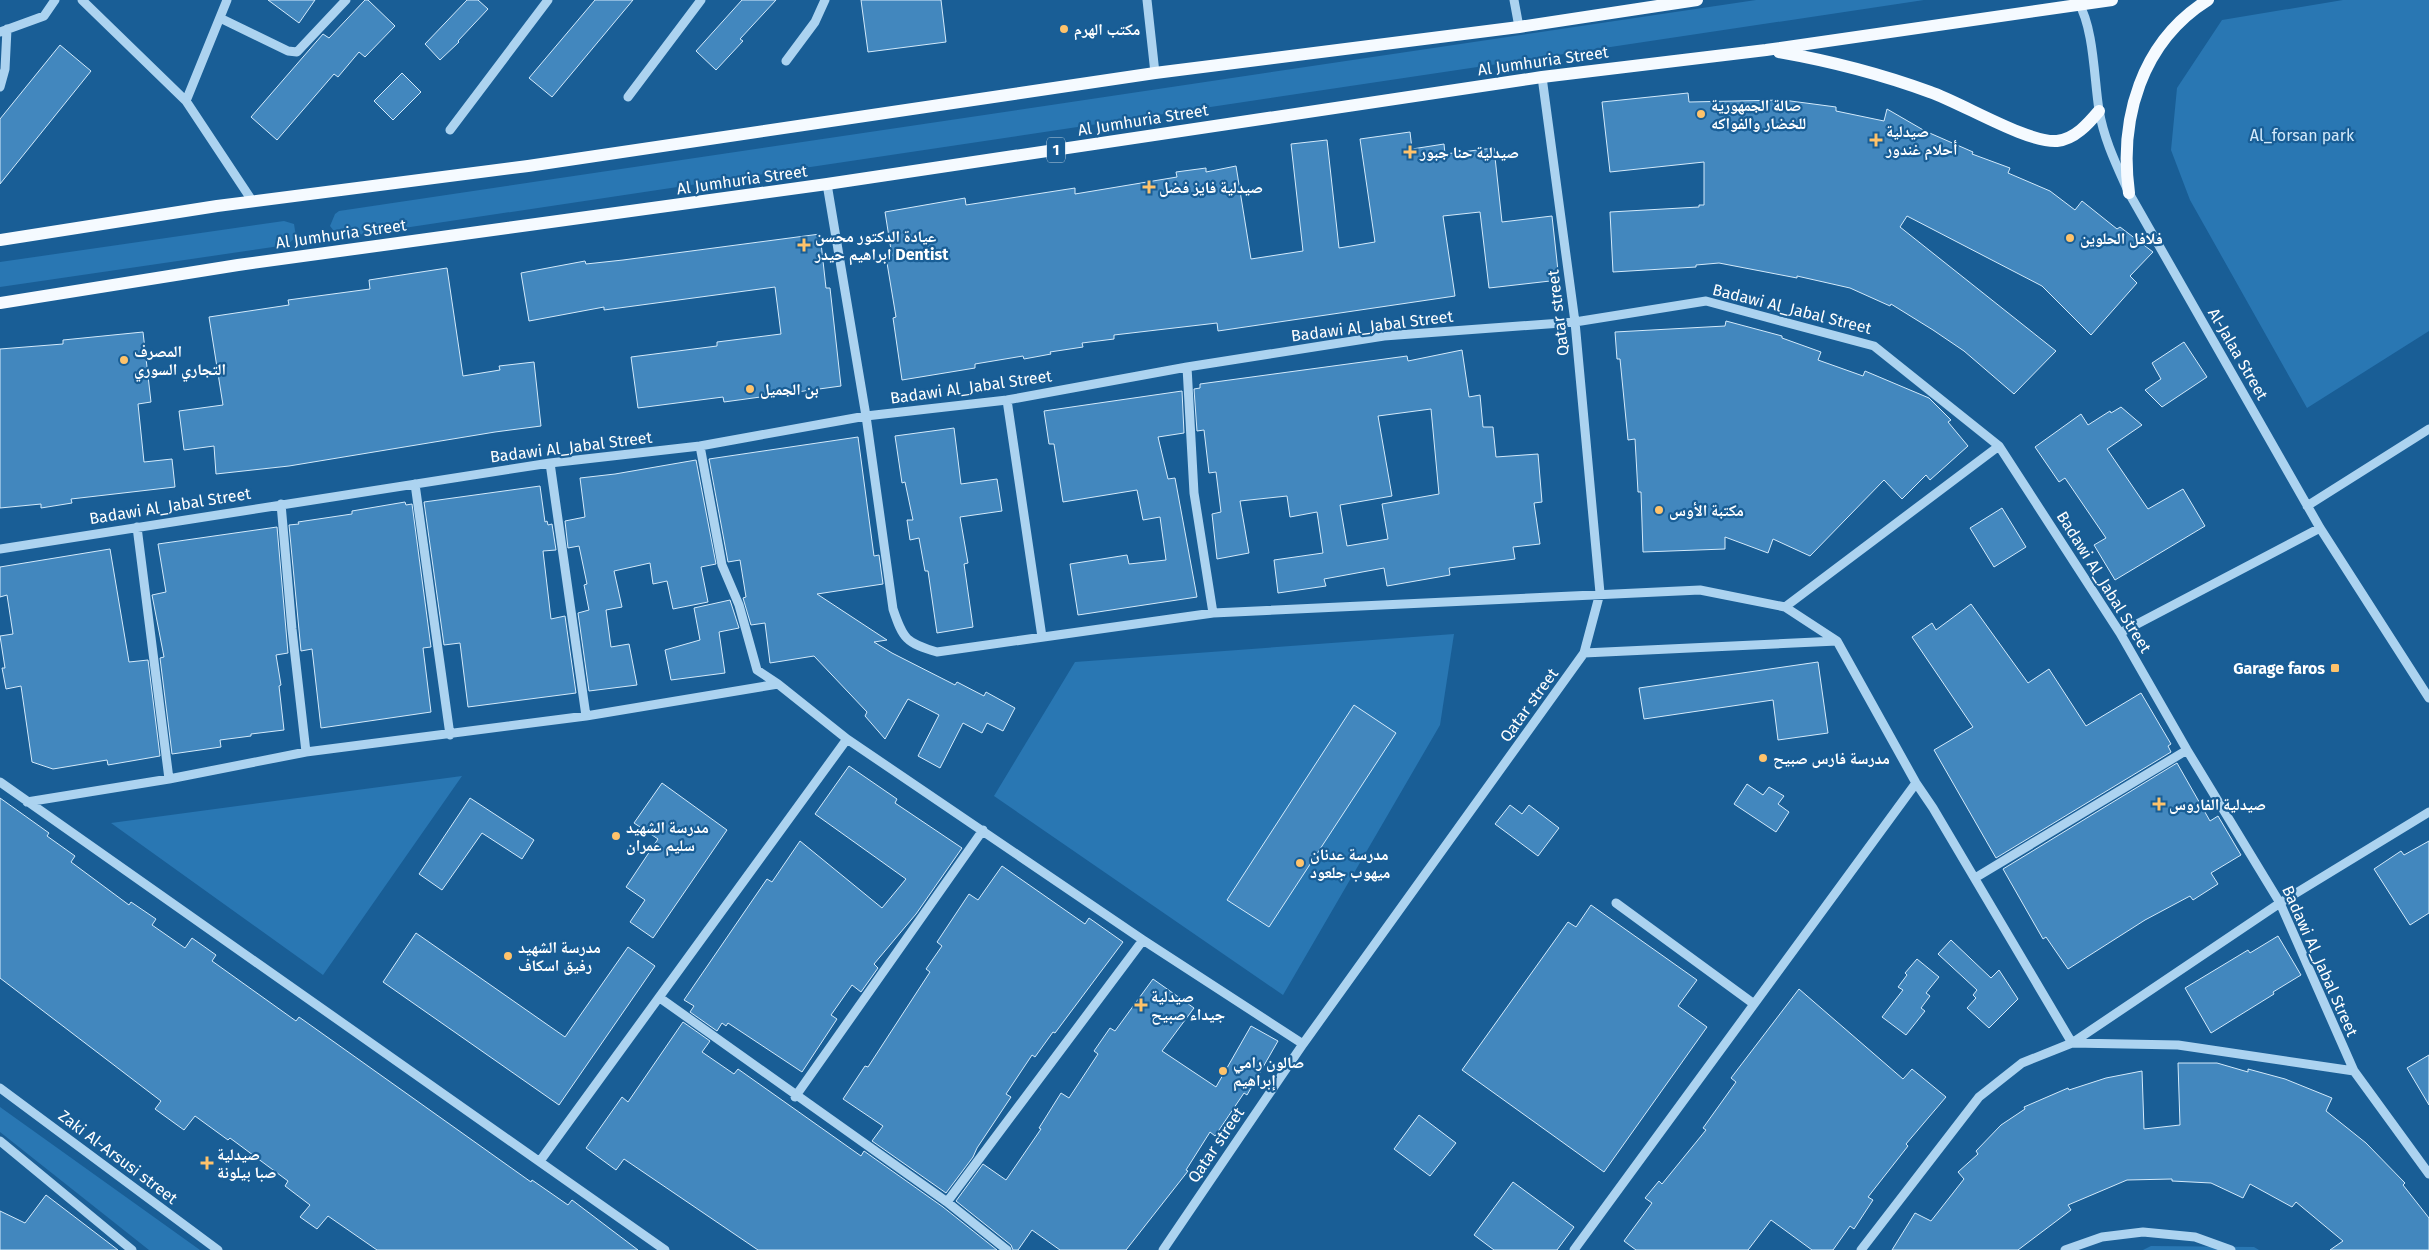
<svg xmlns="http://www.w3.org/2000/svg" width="2429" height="1250" viewBox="0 0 2429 1250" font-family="'Fira Sans','Noto Naskh Arabic',sans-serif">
  <rect width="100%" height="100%" fill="#195e96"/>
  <!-- green -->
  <path fill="#2977b3" d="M1756,0H1924L344,237L337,235L330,226L335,214L339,211Z
    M2343,0H2429V331L2307,408L2190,200L2171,150L2177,88L2222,20Z
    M284,221L294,224L296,237L287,245L0,287V262Z
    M1454,634L1440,725L1283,995L994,796L1075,662Z
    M462,776L323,975L111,823Z
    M0,1107L200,1250H149L0,1132Z
    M2151,1246L2254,1247L2259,1250H2143Z"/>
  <!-- building -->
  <path fill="#4287be" stroke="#d3eafb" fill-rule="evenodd" d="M268,0H315L299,23Z
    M365,0H368L395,26L365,57L359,52L338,77L334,74L277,140L251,117L323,34L329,38Z
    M467,0H478L488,9L458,41L459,42L440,60L425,44Z
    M595,0H633L552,97L529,78Z
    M742,0H776L740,39L743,41L716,70L696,51Z
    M861,0H941L946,42L868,52Z
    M60,45L91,71L0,184V119Z
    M402,73L421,92L393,120L374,101Z
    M1688,93L1689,102L1783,100L1836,107V111L1884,121L1887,109L1925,131L1973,152L1972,154L2010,168L2008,173L2050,191L2075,210L2082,201L2117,229L2120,227L2153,252L2130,276L2137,283L2091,335L2042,286L1907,216L1900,227L2056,351L2014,394L1964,351L1933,330L1891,304L1890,306L1850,288L1797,276V278L1719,263L1696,265V267L1613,272L1610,212L1699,207V205H1704V162L1610,172L1602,102Z
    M1410,132L1412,149L1444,144L1445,154L1494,148L1502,222L1552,216L1559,280L1489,288L1480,212L1443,216L1455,296L1218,331L1217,323L1114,335V339L1082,343L1083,347L1050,352L1051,354L1024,359L1023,356L975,364V368L902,380L893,318L896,317L886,257L892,256L885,212L965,198L966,205L1075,188V194L1177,177L1176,172L1206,168V172L1236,166L1251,259L1303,251L1291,144L1327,140L1339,248L1375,242L1360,139Z
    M820,234L826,288H830L841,386L724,402L723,397L638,408L631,357L717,346V342L781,334L775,287L604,310V307L529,321L521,273L585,261L586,264L623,260Z
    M447,268L463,376L500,370L499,366L534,362L541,426L495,432L289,466L216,474L214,446L184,450L179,411L223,405L209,317L289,305L288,300L370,289L369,280Z
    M1726,321L1782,336V338L1821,352L1818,360L1863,376L1865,371L1929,398L1951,420L1948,422L1968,446L1930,480L1926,475L1902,499L1884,480L1810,556L1773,539L1768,553L1725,537V549L1643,552L1641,492H1638L1635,439L1628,440L1620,359H1617L1615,332L1725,326Z
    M143,332L151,402L138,404L144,462L172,459L175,487L71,499L72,503L41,508V504L0,508V349L63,344V340Z
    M2184,342L2207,377L2162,407L2145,390L2161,379L2152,363Z
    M1462,350L1469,397L1480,395L1483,427H1493L1496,457L1538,454L1542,502L1534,503L1540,544L1513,547L1515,559L1449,568L1450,575L1387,586L1384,568L1324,579L1326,586L1278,593L1274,560L1323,553L1317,512L1290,517L1287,496L1240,501L1249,553L1217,559L1212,514L1221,512L1216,472L1209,473L1204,430L1197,431L1194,389L1200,388V384L1407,356L1408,361ZM1431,409L1439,494L1382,504L1388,539L1347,546L1340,505L1392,496L1378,416Z
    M1182,391L1184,433L1158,437L1168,479L1175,478L1197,597L1078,615L1070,564L1127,555L1129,564L1166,560L1160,517L1143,520L1137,490L1063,502L1054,444H1049L1044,411Z
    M2121,407L2142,425L2107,449L2148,509L2183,489L2205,526L2115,580L2094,545L2106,538L2065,478L2059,482L2035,447L2081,414L2088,425L2110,411L2111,413Z
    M954,428L961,484L997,479L1002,511L960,517L968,563L964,564L973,627L937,633L928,571H925L919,538L910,540L907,520H913L905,482L902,483L895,436Z
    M858,437L874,556L879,555L883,584L817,594L887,640L874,642L892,653L955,685L957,682L984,696L986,692L1015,708L1003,731L987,723L982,733L963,723L940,768L918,756L939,715L908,699L885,739L865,716L867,712L814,656L770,663L765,623L751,625L743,598L746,597L740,560L728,562L709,459Z
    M696,460L716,564L701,567L708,602L673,609L667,581L653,584L650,563L614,571L622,607L606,610L611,647L629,644L637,685L589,691L578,613L589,610L584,585L587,584L579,546L568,548L565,521L585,517L580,478L615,474Z
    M540,486L545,522L547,521L548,525L552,524L556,550L543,551L551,619L565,616L576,693L468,707L460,643L444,645L424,502Z
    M405,502L406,505L412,504L431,647L423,648L431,712L321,728L312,649L301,651L289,525L299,524L298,522L352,514V511Z
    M2002,508L2026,547L1994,567L1970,528Z
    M277,527L288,653L276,655L281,685L279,686L284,730L251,734V736L220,740L221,747L172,754L160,658L164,657L152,595L166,592L158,544Z
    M110,549L129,662L148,660L160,756L108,765L107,760L53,769L32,762L21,686L6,689L2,668H5L0,636L13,634L7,595L0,597V567Z
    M730,600L739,628L719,632L725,673L671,680L665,650L700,640L694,608Z
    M1971,604L2028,683L2049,669L2086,726L2141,693L2171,744L2168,746L2171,752L1996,858L1934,750L1973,727L1912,637L1932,623L1936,630Z
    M1818,662L1828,733L1778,740L1773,700L1644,719L1639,688Z
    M1354,705L1396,733L1269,927L1227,900Z
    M2177,763L2210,821L2218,816L2241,855L2211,873L2218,884L2193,900L2190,896L2145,920L2068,969L2046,937L2043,939L2003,869Z
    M849,766L897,799L895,803L962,848L916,914L874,964L878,968L861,992L852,985L831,1015L837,1019L802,1072L728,1023L726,1026L722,1023L717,1031L690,1012L694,1006L684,1000L767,879L772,882L800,841L882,908L906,879L815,814Z
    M662,783L727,830L653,938L630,922L645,900L626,887L658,839L634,823Z
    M1747,784L1763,795L1769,787L1784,796L1778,804L1789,812L1776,832L1734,804Z
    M0,798L49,833L47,836L75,856L71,862L129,905L131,902L156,919L152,925L185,948L192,938L216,955L212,961L296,1021L299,1017L531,1182L532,1180L568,1205L572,1200L638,1250H377L328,1216L317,1229L300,1217L310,1205L285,1186L288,1181L230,1138L228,1140L195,1116L184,1130L155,1109L161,1101L0,978Z
    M470,798L534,840L522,859L482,833L442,890L419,874Z
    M1510,805L1522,814L1529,805L1559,828L1538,856L1495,824Z
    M2429,841V913L2410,925L2374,869L2401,851L2404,855Z
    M1002,866L1085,924L1089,918L1123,942L1055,1033L1053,1032L1035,1057L1032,1055L1006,1094L1011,1097L977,1148L973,1157L946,1193L872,1141L883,1126L843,1099L865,1066L868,1067L930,972L926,969L942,946L937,942L969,894L978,900Z
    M1591,905L1697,980L1678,1006L1707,1027L1604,1172L1462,1070L1568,922L1576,927Z
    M416,933L565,1037L628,947L655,966L559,1105L383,982Z
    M2278,936L2301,975L2273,992L2274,994L2211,1033L2185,988L2248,950L2250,953Z
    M1951,940L1991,978L1999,970L2018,999L1989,1028L1967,1008L1976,998L1973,995L1977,990L1938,954Z
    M1917,959L1939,977L1926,993L1930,996L1921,1008L1925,1011L1906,1035L1882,1017L1903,990L1898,987L1907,975L1905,973Z
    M1153,979L1194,1008L1162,1051L1216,1087L1251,1026L1278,1041L1247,1095L1244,1093L1215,1136L1210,1132L1186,1170L1188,1171L1126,1250H1060L1032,1230L1018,1250H1013L1011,1245L956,1201L983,1164L1006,1180L1041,1129L1039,1128L1061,1093L1069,1098L1098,1054L1094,1051L1110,1028L1115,1031Z
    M1799,989L1903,1079L1912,1069L1946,1097L1906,1144L1908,1146L1868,1197L1873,1200L1854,1229L1850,1226L1833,1250H1812L1771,1220L1748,1250H1636L1624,1241L1652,1203L1645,1198L1659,1181L1662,1184L1706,1130L1703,1128L1736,1082L1731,1078Z
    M683,1022L710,1041L702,1052L734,1074L738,1069L861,1156L864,1151L943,1207L997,1250H758L624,1159L616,1170L586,1148L622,1097L628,1102Z
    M2429,1055V1105L2407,1068Z
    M2178,1063H2217L2248,1072V1069L2285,1079L2332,1098L2326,1111L2366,1143L2405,1183L2403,1185L2429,1218V1250H2330L2343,1241L2296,1202L2292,1207L2250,1184L2243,1198L2211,1183L2172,1181V1179L2127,1180L2068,1205L2071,1210L2018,1250H1892L1915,1213L1931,1221L1964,1179L1958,1172L1978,1154L1976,1151L2001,1125L2025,1109L2024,1107L2068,1088L2069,1090L2106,1078L2142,1071L2144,1129L2180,1125Z
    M1419,1115L1456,1143L1430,1176L1394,1149Z
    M1513,1182L1574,1227L1557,1250H1494L1474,1235Z
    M46,1195L118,1250H0V1211L25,1223Z"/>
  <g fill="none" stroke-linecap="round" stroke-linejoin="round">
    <!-- minor -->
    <path stroke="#acd3f0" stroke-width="9" d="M82,0L186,101
      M227,0L186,101L253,202
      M1147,0L1155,73
      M1514,0L1519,27
      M2078,2C2094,28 2094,79 2099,110C2104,140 2117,166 2129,193L2320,528L2429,698
      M220,18L288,51L297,52L346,0
      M0,32L44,16L55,0
      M786,61L815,22L825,0
      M0,87L5,69L7,29
      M628,97L701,0
      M450,130L548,0
      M827,184L866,416L893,609C903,639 906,643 937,652L1213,613L1700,590L1785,607L1837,641L1916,783L1933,808L2072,1043L2178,1045L2354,1071L2429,1174
      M1187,367L1194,493L1213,613
      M1007,400L1042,637
      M700,446L722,565L739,605L757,670L778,684
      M550,463L586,716
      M415,484L450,735
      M281,504L292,629L306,752
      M2307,506L2429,429
      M137,527L169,779
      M0,549L550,463L700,446L866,416L1007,400L1187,367L1384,336L1575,322L1706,301L1874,346L1999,446L2120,633L2187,750L2280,903L2354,1071
      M1785,607L1999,446
      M2120,633L2320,528
      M1584,653L1837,641
      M0,782L665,1250
      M27,802L169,779L306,752L586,716L778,684L847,739L1143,940L1303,1044
      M1975,878L2187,750
      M1616,903L1754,1004
      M660,998L947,1202L1007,1250
      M0,1088L218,1250
      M795,1097L983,830
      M0,1141L132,1250
      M540,1161L847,739
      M947,1202L1143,940
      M1163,1250L1303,1044L1584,653L1600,593L1575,322L1542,77
      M1574,1250L1916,783
      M1861,1250L1979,1097L2022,1063L2072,1043L2280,903L2429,812
      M2065,1250L2102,1237L2143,1232L2195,1237L2231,1250"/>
    <!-- major -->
    <path stroke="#f5faff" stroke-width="12" d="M1779,52C1830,61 1881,74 1930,92C1962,103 2027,143 2057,141C2075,139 2088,124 2099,111
      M2129,193C2119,119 2141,42 2208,0
      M0,240L217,206L528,166L1155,73L1519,27L1697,0
      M0,303L238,265L827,184L1542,77L1766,50L2112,0"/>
  </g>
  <!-- markers -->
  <g fill="#ffc36b" stroke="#195e96" stroke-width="2">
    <circle cx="1064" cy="29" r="5"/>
    <circle cx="1701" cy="114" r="5"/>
    <path d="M1873.5 132.5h5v5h5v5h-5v5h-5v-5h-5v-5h5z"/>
    <path d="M1407.5 144.5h5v5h5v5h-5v5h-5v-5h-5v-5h5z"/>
    <path d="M1146.5 179.5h5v5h5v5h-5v5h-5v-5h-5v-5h5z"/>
    <circle cx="2070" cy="238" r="5"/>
    <path d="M801.5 237.5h5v5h5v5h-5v5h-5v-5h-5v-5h5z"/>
    <circle cx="124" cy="360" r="5"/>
    <circle cx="750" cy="389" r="5"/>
    <circle cx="1659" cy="510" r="5"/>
    <rect x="2330" y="663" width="10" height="10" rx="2.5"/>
    <circle cx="1763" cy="758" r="5"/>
    <path d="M2156.5 796.5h5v5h5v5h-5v5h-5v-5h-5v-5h5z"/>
    <circle cx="616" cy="836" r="5"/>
    <circle cx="1300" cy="863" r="5"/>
    <circle cx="508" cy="956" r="5"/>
    <path d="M1138.5 997.5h5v5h5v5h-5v5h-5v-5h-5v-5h5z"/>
    <circle cx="1223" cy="1071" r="5"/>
    <path d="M204.5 1155.5h5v5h5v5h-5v5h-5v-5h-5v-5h5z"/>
  </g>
  <g text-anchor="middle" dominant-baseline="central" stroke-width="4.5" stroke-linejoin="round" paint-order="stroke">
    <!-- shield labels -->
    <rect fill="#195e96" stroke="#bacfe0" stroke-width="1" x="1047" y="137.5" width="18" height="25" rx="4"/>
    <g font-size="15" font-weight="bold" fill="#fff">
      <text x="1056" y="150">1</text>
    </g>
    <!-- poi labels -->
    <g font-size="16" font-weight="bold" fill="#fff" stroke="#195e96" text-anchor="start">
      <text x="1074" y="29">مكتب الهرم</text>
      <text x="1711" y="105">صالة الجمهورية<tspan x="1711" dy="18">للخضار والفواكه</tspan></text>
      <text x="1886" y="131">صيدلية<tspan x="1886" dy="18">أحلام غندور</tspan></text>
      <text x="1420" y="152">صيدلية حنا جبور</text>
      <text x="1159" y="187">صيدلية فايز فضل</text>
      <text x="815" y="236">عيادة الدكتور محسن<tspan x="815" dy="18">ابراهيم حيدر Dentist</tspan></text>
      <text x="2080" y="238">فلافل الحلوين</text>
      <text x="134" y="351">المصرف<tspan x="134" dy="18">التجاري السوري</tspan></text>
      <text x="760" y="389">بن الجميل</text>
      <text x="1669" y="510">مكتبة الأوس</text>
      <text x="2325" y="668" text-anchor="end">Garage faros</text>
      <text x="1773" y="758">مدرسة فارس صبيح</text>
      <text x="2169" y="804">صيدلية الفاروس</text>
      <text x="626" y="827">مدرسة الشهيد<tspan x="626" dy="18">سليم عمران</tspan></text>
      <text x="1310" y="854">مدرسة عدنان<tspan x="1310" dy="18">ميهوب جلعود</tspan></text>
      <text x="518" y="947">مدرسة الشهيد<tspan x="518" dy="18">رفيق اسكاف</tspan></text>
      <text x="1151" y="996">صيدلية<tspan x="1151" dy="18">جيداء صبيح</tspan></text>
      <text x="1233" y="1062">صالون رامي<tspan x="1233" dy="18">إبراهيم</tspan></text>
      <text x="217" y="1154">صيدلية<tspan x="217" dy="18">صبا بيلونة</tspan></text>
    </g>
    <!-- street labels -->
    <g font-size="16" fill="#fff" stroke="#195e96">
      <text transform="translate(1543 61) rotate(-8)">Al Jumhuria Street</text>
      <text transform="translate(1143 120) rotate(-9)">Al Jumhuria Street</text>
      <text transform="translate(742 180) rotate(-8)">Al Jumhuria Street</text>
      <text transform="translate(341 234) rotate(-8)">Al Jumhuria Street</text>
      <text transform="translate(1792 309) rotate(14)">Badawi Al_Jabal Street</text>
      <text transform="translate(1558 313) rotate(-97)">Qatar street</text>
      <text transform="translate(1372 326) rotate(-7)">Badawi Al_Jabal Street</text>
      <text transform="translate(2238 354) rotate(60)">Al-Jalaa Street</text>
      <text transform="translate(971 387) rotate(-8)">Badawi Al_Jabal Street</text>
      <text transform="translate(571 447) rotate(-7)">Badawi Al_Jabal Street</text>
      <text transform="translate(170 506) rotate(-9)">Badawi Al_Jabal Street</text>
      <text transform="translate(2104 582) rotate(58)">Badawi Al_Jabal Street</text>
      <text transform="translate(1529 705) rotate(-54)">Qatar street</text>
      <text transform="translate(2320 961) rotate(66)">Badawi Al_Jabal Street</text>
      <text transform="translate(1216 1145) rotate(-56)">Qatar street</text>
      <text transform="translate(118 1157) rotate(37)">Zaki Al-Arsusi street</text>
    </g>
    <!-- park labels -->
    <g font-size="16" fill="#d3eafb" stroke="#195e96">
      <text x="2302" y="135">Al_forsan park</text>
    </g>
  </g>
</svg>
